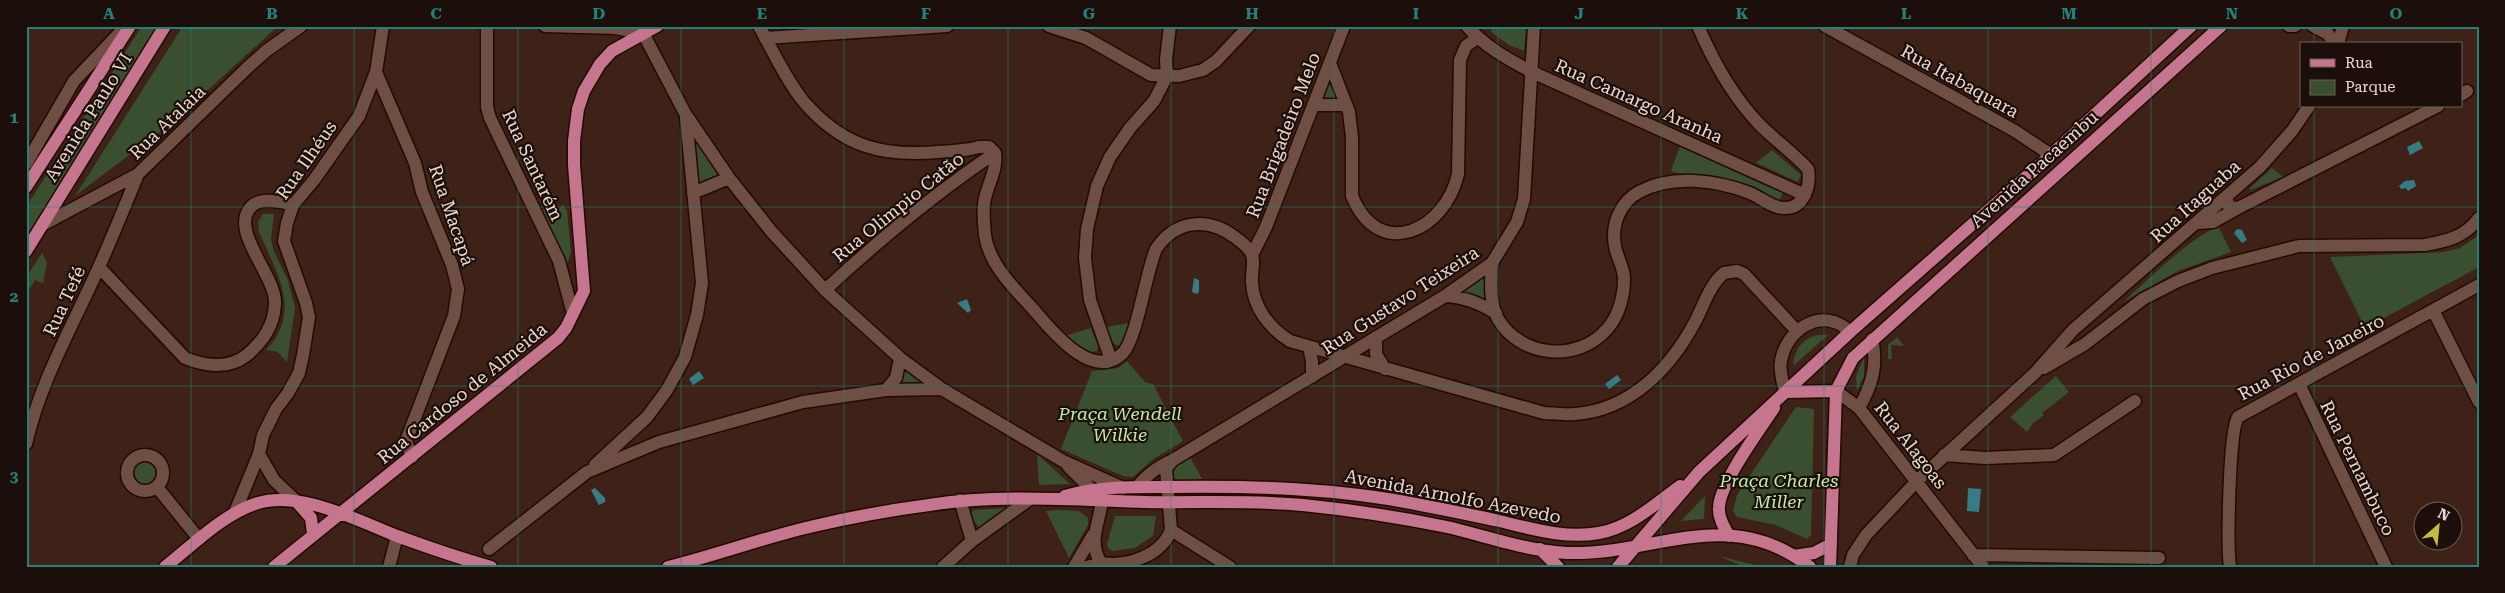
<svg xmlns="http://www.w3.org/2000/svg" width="2505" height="593" viewBox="0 0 2505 593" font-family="'Roboto Serif',serif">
  <rect width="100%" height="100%" fill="#3e2218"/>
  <!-- green -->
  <path fill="#394f2f" d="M142,26H160L26,239V207Z
    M183,26H278L174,121L75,196Z
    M1505,26H1526L1524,51L1509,45L1491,32L1492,29Z
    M1329,80L1336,100L1322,99Z
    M691,130L721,176L697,187Z
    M1680,146L1784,191L1779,201L1707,175L1698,179L1671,171Z
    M1772,150L1801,175L1798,182L1756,163Z
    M2272,168L2283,177L2250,190V188Z
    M563,205L567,211L571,253L566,266L541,209H557Z
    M263,214H274L271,239L274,252L288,280L295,308L287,362L278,352L266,350C303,312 276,271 259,232L258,222Z
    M2218,226L2231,252L2178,271L2123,302C2153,276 2182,244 2218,226Z
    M2479,235V267L2365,328L2330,257L2444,252L2460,248Z
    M42,253L47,263L43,283L35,280L26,295V278Z
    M1484,275L1487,300L1465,292L1463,289Z
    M1130,323L1121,345H1116L1111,341L1105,327Z
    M1091,328L1098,346L1097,351L1090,352L1065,336Z
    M1817,335H1828L1793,366C1794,350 1802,339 1817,335Z
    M1897,337L1904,346L1891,345L1892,359H1888V345Z
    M1864,357V376L1857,390L1856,376Z
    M1127,361L1145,382L1153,384L1183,441L1152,460L1133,477L1123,476L1061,449L1092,371L1118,368Z
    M904,368L930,385L899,383Z
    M2056,376L2069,392L2042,413L2044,415L2033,423L2027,432L2010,417Z
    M1796,407L1814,409L1811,535L1807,539L1776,525L1737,517L1733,511L1737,495Z
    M1037,454L1070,484L1039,485Z
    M1190,457L1202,479L1178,481L1173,478L1175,466Z
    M131 473a13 13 0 1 1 26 0a13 13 0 1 1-26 0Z
    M1705,496L1704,519L1681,521Z
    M1006,508L979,527L969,515L974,510Z
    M1058,510L1079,511L1088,518V525L1069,558L1046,511Z
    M1115,516H1156L1153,536L1135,548L1112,551L1108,548L1107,544Z
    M1719,556L1763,567H1744Z"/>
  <!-- water -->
  <path fill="#357c84" d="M2419,141L2423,148L2410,155L2407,147Z
    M2414,180L2416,186L2408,191L2406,188L2401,189L2399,186L2405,181Z
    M2237,229L2242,230L2247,240L2242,243L2234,233Z
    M1194,278L1199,280V292L1197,294L1192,292Z
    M967,299L971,310L968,313L957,303Z
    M699,371L704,378L693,385L689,379Z
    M1617,375L1621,380L1609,389L1605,384Z
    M595,488L605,498V502L599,505L591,490Z
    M1968,488L1981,489L1979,512L1967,511Z"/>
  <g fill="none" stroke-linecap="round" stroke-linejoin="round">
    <!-- minor casing -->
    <g stroke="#240a03" stroke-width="15">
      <path id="minor" d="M487,26V107L490,118L559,261L573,314
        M545,26L615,28L643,33L686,115L729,178L771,231L825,290L900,358L942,389L1063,461L1123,488
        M759,26C773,51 786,80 804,102C842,146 881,157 938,152C952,151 966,151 979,147H989L995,153C998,170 986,187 984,204C983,214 984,225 985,235C989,265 1015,289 1034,310C1051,330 1093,383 1123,353C1137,338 1146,272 1156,249C1176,219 1209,217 1236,238C1241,242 1250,248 1252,255C1255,262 1251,274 1252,282C1253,307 1269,328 1290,341L1544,413C1554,413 1565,415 1575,414C1630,410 1670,369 1695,322C1703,307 1710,284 1724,273L1737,271L1744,274L1796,330
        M1049,26L1086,38L1151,75L1179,76L1203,70L1216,61L1249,26
        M1467,26C1485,47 1508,59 1532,72L1805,195
        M1825,26L2015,131L2051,155
        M2289,26H2295
        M2313,26L2328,34L2335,44
        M765,38L947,26
        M2338,44L2343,26
        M1330,63L1349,112L1352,137V196C1379,262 1445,231 1458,174L1460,60L1466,46L1477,38
        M376,72L415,163L422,192L452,265L458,289L454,316L406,441L412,457
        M2461,95L2467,91
        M1313,105H1346
        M26,164L74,81L126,26
        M693,193L729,178
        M2238,208L2438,106
        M2198,223L2213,222L2238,208L2229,207L2226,198
        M44,224L138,174L247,68L266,51L301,26
        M1252,255L1266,227L1344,26
        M1492,263C1491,281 1489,303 1498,319C1521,358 1579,363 1608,328C1619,315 1624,296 1624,279C1624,267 1617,258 1615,246C1611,225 1620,202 1639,192C1672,174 1716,180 1750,193C1760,197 1772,208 1784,208C1804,209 1811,185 1808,169C1793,153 1775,140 1760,125C1733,97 1713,61 1698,26
        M99,267L185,358C205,366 228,370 247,355C263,341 274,326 275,304C277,277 230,232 250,208C260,196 280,202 293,205
        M825,290C879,240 934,194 995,153
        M1445,296C1465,297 1479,303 1496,313
        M2433,310L2479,402
        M1376,337V354L1385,369
        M1309,347L1312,361V377
        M1111,360L1090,300L1085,258L1087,229L1097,186L1110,157L1130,128L1154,101L1167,76L1166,59L1170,26
        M2044,368L2085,344L2143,299L2178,281L2212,268L2299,246L2425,245C2447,241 2465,237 2479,218
        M2299,384L2386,567
        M886,390L896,378L900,358
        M1836,391L1859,408L1983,567
        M1785,392C1783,382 1779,371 1781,361C1786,329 1823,305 1850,332
        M1859,408C1872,385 1878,365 1872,339
        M26,444C40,382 72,327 98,269C112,238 125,206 138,174
        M259,454L274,480L296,501
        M127 473a18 18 0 1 1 36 0a18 18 0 1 1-36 0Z
        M1944,455L1985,458L2054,455L2135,401
        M595,465L647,417L667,390L685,357L697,315L702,283L686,117
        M1068,466L1102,500C1100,522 1087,541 1101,563C1127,567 1161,556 1171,530L1166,468L1173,460
        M157,487L199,539
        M1137,487C1148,474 1157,467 1173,460L1445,296L1492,263L1517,222L1524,199L1534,26
        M960,500L972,541
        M235,512L259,454L263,435L276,409L288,393L299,373L303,355L309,317L306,303L284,241L287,223L293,205L314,180L359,116L376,72L383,26
        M1171,530L1230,567
        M489,549L587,472L659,442L803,402L886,390L942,389
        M1973,555L2159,558
        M389,567L397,536
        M943,567L972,541L1030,499
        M1074,567L1093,535
        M1087,567L1101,563
        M1850,567L1853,555L1866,535L1917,481L2035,373L2073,330L2260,167L2292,131L2309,106
        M2230,567C2227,546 2229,431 2238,417L2479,285"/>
    </g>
    <!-- major casing -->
    <g stroke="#240a03" stroke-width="15">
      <path id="major" d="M26,187L130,26
        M26,251L165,26
        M1785,392L1836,391
        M1065,496C1099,486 1134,487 1169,487C1253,486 1339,488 1421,505C1447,510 1473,515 1499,521C1533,529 1565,539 1599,533C1631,527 1655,504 1680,486
        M297,502L311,518L313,534
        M1729,536C1724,527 1718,517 1719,507C1720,483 1760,429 1774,408
        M1540,549L1558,567
        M1794,556L1814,553L1831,544
        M165,567C194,544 223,514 258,503C299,490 359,521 397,536C427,547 459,558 491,567
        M274,567L558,338L566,328L584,291L574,165V141L578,109L584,91L600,64L612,51L657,26
        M668,567C717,555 765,537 814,526C852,517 891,510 929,505C1000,494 1073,500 1145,502C1197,503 1251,500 1303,505C1352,510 1399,517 1447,527C1486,536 1527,551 1567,553C1654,556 1728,503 1810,567
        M1618,567L1699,472L1850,332L2051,155L2191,26
        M1830,567L1836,391L1853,358L2221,26"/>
    </g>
    <!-- minor -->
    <use href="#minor" stroke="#6f4f44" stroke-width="12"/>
    <!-- major -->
    <use href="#major" stroke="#c5768e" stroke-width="12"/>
  </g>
  <!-- grid -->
  <path fill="none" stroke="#258078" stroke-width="1" stroke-opacity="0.55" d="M191,26V567M354,26V567M518,26V567M681,26V567M844,26V567M1008,26V567M1171,26V567M1334,26V567M1498,26V567M1661,26V567M1824,26V567M1988,26V567M2151,26V567M2314,26V44M2314,106V567M26,207H2479M26,386H2479"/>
  <g text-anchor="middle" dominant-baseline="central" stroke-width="4.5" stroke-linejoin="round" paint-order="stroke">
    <!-- street labels -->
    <g font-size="18" fill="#ebd8d1" stroke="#1c0f0b">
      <text transform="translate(1960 81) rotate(29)">Rua Itabaquara</text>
      <text transform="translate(1639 101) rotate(24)">Rua Camargo Aranha</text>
      <text transform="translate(88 117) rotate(-58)">Avenida Paulo VI</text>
      <text transform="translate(167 122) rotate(-44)">Rua Atalaia</text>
      <text transform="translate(1283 135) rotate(-69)">Rua Brigadeiro Melo</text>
      <text transform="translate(306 160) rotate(-55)">Rua Ilhéus</text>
      <text transform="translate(533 165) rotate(65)">Rua Santarém</text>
      <text transform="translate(2034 169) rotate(-42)">Avenida Pacaembu</text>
      <text transform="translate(2195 201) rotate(-42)">Rua Itaguaba</text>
      <text transform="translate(898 207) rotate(-39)">Rua Olimpio Catão</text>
      <text transform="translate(452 215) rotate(71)">Rua Macapá</text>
      <text transform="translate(1400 300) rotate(-33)">Rua Gustavo Teixeira</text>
      <text transform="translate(64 301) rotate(-65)">Rua Tefé</text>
      <text transform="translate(2311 357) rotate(-28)">Rua Rio de Janeiro</text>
      <text transform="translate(462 393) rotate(-39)">Rua Cardoso de Almeida</text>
      <text transform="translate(1911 445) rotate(52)">Rua Alagoas</text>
      <text transform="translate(2358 468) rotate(64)">Rua Pernambuco</text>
      <text transform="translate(1453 496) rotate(11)">Avenida Arnolfo Azevedo</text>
    </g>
    <!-- park labels -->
    <g font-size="18" font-style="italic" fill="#c0eeab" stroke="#1c0f0b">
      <text x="1120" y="413">Praça Wendell<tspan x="1120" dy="21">Wilkie</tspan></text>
      <text x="1779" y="480">Praça Charles<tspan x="1779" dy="21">Miller</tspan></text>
    </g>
  </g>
  <!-- border -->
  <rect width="2505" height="593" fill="none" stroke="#1c0f0b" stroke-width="55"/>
  <!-- legend -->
  <rect x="2300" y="42" width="162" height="65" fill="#1c0f0b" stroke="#6f5f5a"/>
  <rect x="2310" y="59" width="25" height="8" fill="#c5768e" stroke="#6f5f5a"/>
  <text x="2345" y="68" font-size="15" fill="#ebd8d1">Rua</text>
  <rect x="2310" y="80" width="25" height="15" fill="#394f2f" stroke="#6f5f5a"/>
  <text x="2345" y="92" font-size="15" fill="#ebd8d1">Parque</text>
  <!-- north arrow -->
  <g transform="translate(2438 526) rotate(27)"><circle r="24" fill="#1c0f0b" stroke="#6f5f5a"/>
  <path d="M0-4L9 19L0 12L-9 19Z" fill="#c3bd3e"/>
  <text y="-8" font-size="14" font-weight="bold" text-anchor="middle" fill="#ebd8d1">N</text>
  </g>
  <rect x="28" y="28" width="2450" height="538" fill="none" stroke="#258078" stroke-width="2"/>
  <g font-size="16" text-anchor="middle" font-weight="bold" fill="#258078">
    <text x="109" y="19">A</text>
    <text x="272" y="19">B</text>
    <text x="436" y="19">C</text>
    <text x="599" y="19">D</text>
    <text x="762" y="19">E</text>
    <text x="926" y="19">F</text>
    <text x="1089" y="19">G</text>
    <text x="1252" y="19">H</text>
    <text x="1416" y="19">I</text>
    <text x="1579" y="19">J</text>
    <text x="1742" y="19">K</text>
    <text x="1906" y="19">L</text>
    <text x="2069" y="19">M</text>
    <text x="2232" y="19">N</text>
    <text x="2396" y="19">O</text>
    <text x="14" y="123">1</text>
    <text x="14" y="302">2</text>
    <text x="14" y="482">3</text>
  </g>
</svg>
